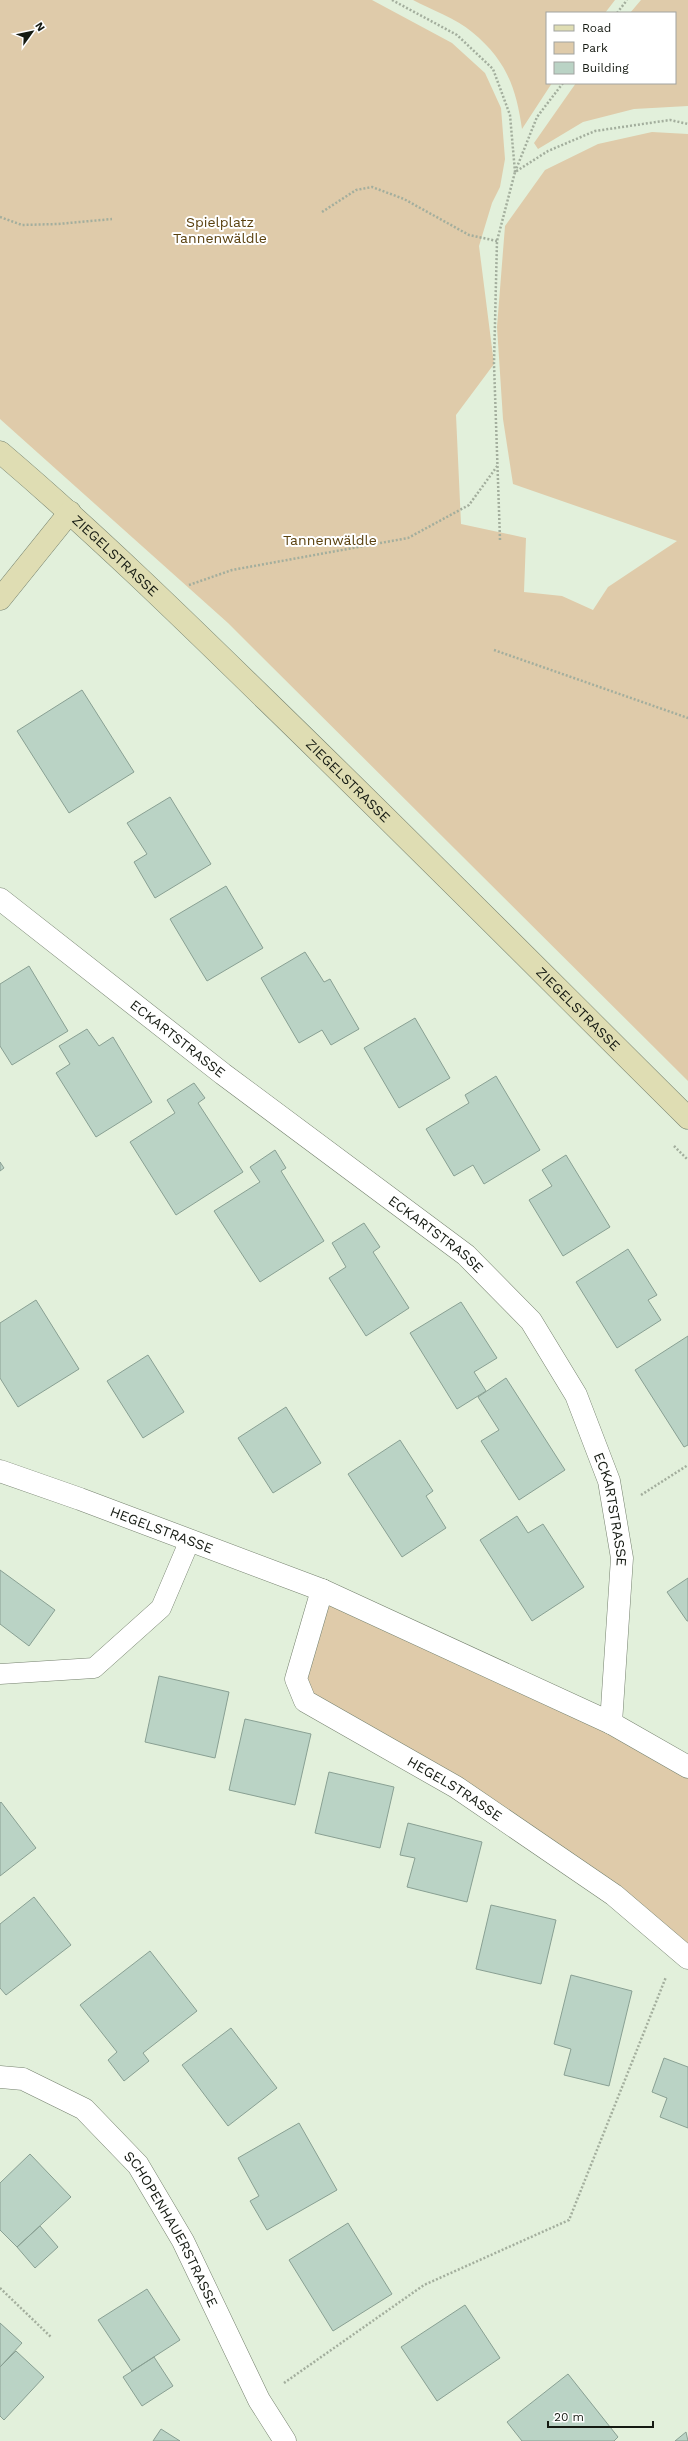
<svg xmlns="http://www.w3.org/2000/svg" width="688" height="2441" viewBox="0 0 688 2441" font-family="'Work Sans',sans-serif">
  <rect width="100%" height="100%" fill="#e2f0db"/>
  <!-- green -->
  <path fill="#dfcbaa" d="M0,0H372L452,43L485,73L501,108L505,159L500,187L492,203L479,246L494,364L456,415L461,524L526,538L524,592L562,596L593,610L608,587L677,541L513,484L503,419L497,327L505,226L545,170L598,144L652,132L688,134V1081L228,623L0,419Z
    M413,0H615L605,13H547V83H552L522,129C516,87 506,60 472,32C457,19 430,9 413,0Z
    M641,0H688V106L634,109L583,122L538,149L534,143L576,83H675V13H630Z
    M322,1590L688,1767V1958L614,1895L305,1701L296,1679Z"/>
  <!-- building -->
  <path fill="#bad3c5" stroke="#89a093" d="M82,690L134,772L69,813L17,731Z
    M170,797L211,864L155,898L134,862L147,854L127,823Z
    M226,886L263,948L207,981L170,919Z
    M305,952L324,982L330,979L359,1029L331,1045L322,1030L299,1043L261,978Z
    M29,966L68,1031L12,1065L0,1046V984Z
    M415,1018L450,1078L399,1108L364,1048Z
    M87,1029L99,1046L113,1037L152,1102L96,1137L56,1073L70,1064L59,1046Z
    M496,1076L540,1150L484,1184L473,1165L454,1176L426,1129L469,1103L465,1095Z
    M194,1083L205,1098L198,1103L243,1172L176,1215L130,1142L175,1113L167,1100Z
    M275,1150L286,1168L281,1171L324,1241L260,1282L214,1211L260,1182L250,1167Z
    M566,1155L610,1227L563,1256L529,1200L552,1186L542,1170Z
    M0,1162L4,1168L0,1171Z
    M364,1223L380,1247L373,1252L409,1308L366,1336L329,1278L346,1267L332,1243Z
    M628,1249L657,1295L648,1300L661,1320L617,1348L576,1282Z
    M36,1300L79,1369L18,1407L0,1378V1323Z
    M461,1302L497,1358L474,1372L486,1391L457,1409L410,1333Z
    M688,1336V1445L684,1447L635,1370Z
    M148,1355L184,1412L143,1438L107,1381Z
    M506,1378L565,1470L519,1500L481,1441L499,1430L478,1397Z
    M286,1407L321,1463L273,1493L238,1438Z
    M400,1440L433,1491L426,1496L446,1528L402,1557L348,1474Z
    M517,1516L528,1533L543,1524L584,1587L532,1621L480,1540Z
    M0,1570L55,1610L29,1646L0,1624Z
    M688,1578V1621H687L667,1592Z
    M159,1676L229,1692L215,1758L145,1742Z
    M245,1719L311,1734L295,1805L229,1790Z
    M329,1772L394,1787L380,1848L315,1833Z
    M1,1802L36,1848L0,1876V1803Z
    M408,1823L482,1842L467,1902L407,1887L415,1858L400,1855Z
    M34,1897L71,1945L6,1995L0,1988V1924Z
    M491,1905L556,1920L541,1984L476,1969Z
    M150,1951L197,2011L143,2053L149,2061L124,2081L108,2060L117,2052L80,2005Z
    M571,1975L632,1991L609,2086L564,2075L571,2049L554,2044Z
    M231,2028L277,2088L228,2126L182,2065Z
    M664,2058L688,2067V2128L660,2117L667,2098L652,2092Z
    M299,2123L337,2190L267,2230L250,2201L259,2196L238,2158Z
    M30,2154L71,2197L17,2247L0,2230V2183Z
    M348,2223L392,2294L333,2331L289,2260Z
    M40,2226L58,2247L35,2268L17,2247Z
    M147,2289L180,2340L132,2371L98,2320Z
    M465,2305L500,2358L437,2401L401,2347Z
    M0,2323L22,2343L0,2367Z
    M16,2351L44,2377L4,2420L0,2416V2367Z
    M154,2357L173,2386L142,2406L123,2377Z
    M568,2374L618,2437L614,2441H522L507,2422Z
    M161,2429L180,2441H153Z
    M686,2432L688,2441H675Z"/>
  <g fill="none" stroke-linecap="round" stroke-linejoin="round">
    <!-- lane casing -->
    <g stroke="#75816e" stroke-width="21">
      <path id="lane" d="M0,1674L94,1668L161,1608L190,1540"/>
    </g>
    <!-- street casing -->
    <g stroke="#75816e" stroke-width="23">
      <g id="street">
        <path id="s1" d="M0,899L223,1074L466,1255L531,1321L576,1395L609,1481L622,1558L611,1723"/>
        <path id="s2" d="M0,1471L80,1499L322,1590L611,1723L688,1767"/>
        <path id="s3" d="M322,1590L296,1679L305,1701L456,1787L614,1895L688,1958"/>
        <path id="s4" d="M0,2077L23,2079L84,2109L138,2165L183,2241L259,2400L285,2441"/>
      </g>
    </g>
    <!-- secondary casing -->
    <g stroke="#75816e" stroke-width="23">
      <g id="secondary">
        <path id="s5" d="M0,452C93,531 180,616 267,701C409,839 548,979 688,1118"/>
        <path d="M0,599L70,512"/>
      </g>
    </g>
    <!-- path -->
    <path stroke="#a3ae9d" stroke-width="2.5" stroke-dasharray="2 2" stroke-linecap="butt" d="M392,0L457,35L493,69L510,115L515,172
      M617,13L627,0
      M515,172L537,117L563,83
      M322,212L356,190L372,187L404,199L469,235L497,241
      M0,217L22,225L58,224L112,219
      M500,540L494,364L497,241L515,172L548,151L595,131L670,120L688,124
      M189,585L232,570L408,538L469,505L498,465
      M494,650L688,718
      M674,1146L688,1160
      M641,1495L688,1465
      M0,2288L51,2337
      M284,2383L424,2285L569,2220L666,1977"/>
    <!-- lane -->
    <use href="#lane" stroke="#fff" stroke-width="20"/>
    <!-- street -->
    <use href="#street" stroke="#fff" stroke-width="22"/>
    <!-- secondary -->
    <use href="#secondary" stroke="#dfddb3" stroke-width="22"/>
  </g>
  <g text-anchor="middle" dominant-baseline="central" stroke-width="4" stroke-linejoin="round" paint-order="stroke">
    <!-- park labels -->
    <g font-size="14" fill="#5a410f" stroke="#fff">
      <text x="220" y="222">Spielplatz<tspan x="220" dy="16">Tannenwäldle</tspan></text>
      <text x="330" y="540">Tannenwäldle</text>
    </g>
    <!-- street labels -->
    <g font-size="14" fill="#151a12" stroke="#fff">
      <text stroke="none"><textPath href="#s5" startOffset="155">ZIEGELSTRASSE</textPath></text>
      <text stroke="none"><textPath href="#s5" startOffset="479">ZIEGELSTRASSE</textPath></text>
      <text stroke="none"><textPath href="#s5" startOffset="803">ZIEGELSTRASSE</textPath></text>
      <text stroke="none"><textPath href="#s1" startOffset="226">ECKARTSTRASSE</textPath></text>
      <text stroke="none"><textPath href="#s1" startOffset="550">ECKARTSTRASSE</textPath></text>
      <text stroke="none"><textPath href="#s1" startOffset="886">ECKARTSTRASSE</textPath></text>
      <text stroke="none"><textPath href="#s2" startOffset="172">HEGELSTRASSE</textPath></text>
      <text stroke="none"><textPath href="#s3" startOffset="290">HEGELSTRASSE</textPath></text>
      <text stroke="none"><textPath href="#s4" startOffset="241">SCHOPENHAUERSTRASSE</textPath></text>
    </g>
  </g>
  <!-- legend -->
  <rect x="546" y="12" width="130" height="72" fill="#ffffff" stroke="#a1a3a0"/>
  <rect x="554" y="25" width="20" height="6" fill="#dfddb3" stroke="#a1a3a0"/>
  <text x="582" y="32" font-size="12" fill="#151a12">Road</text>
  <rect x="554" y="42" width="20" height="12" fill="#dfcbaa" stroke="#a1a3a0"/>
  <text x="582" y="52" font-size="12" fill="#151a12">Park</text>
  <rect x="554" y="62" width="20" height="12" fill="#bad3c5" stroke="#a1a3a0"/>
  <text x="582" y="72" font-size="12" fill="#151a12">Building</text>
  <!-- north arrow -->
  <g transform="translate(32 32) rotate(57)" stroke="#ffffff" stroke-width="3" paint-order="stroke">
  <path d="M0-3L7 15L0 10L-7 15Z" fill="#151a12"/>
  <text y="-6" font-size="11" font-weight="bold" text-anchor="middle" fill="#151a12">N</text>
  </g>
  <!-- scale -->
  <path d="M548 2421v6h105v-6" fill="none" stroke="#151a12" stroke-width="2"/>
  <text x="554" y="2421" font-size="12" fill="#151a12" stroke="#ffffff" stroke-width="3" paint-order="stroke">20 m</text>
</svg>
